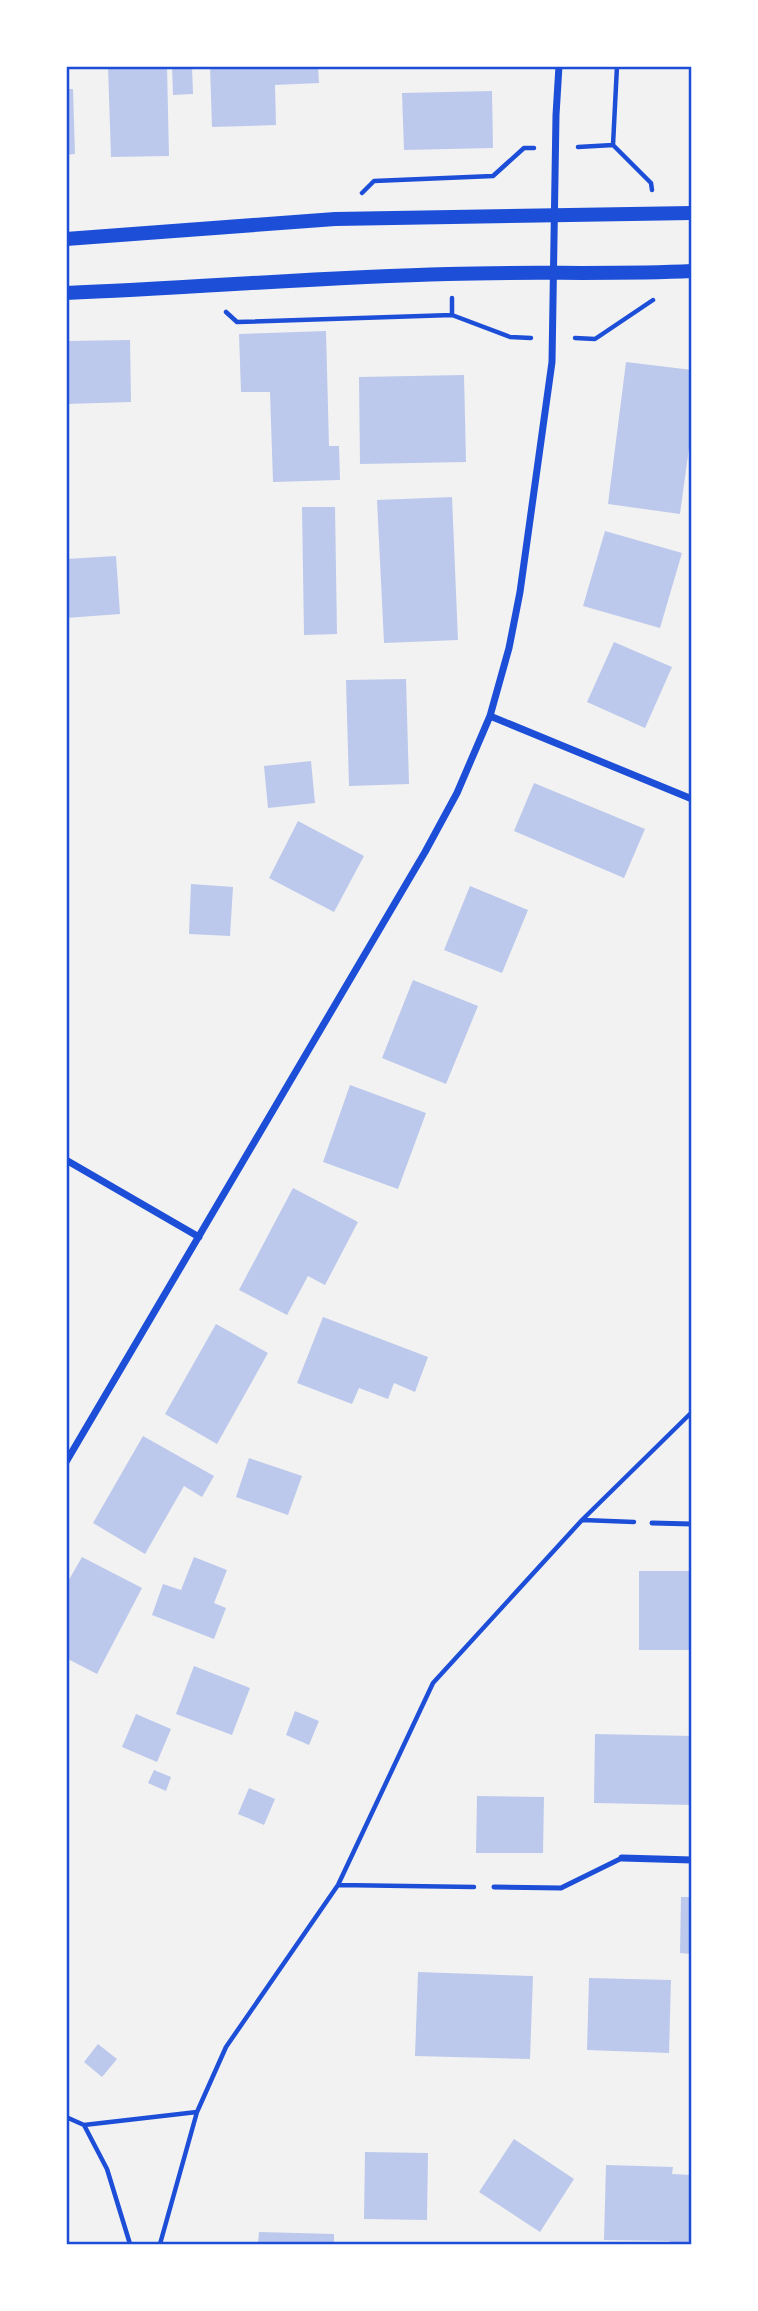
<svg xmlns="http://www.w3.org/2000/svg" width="758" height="2311" viewBox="0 0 758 2311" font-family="'Golos Text',sans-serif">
  <rect width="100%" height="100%" fill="#f2f2f2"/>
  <!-- building -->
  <path fill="#bdc9ec" d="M108,66H167L169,156L111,157Z
    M172,66H192L193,94L173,95Z
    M210,66H318L319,83L275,85L276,125L212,127Z
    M66,89H73L75,154L66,155Z
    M492,91L493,148L404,150L402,93Z
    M326,331L329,446H339L340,480L273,482L270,392H241L239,334Z
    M130,340L131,402L66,404V341Z
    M626,362L692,370V426L680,514L608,504Z
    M464,375L466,462L360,464L359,377Z
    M452,497L458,640L384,643L377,500Z
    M302,507H335L337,634L304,635Z
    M605,531L682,553L660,628L583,606Z
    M116,556L120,614L66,618V559Z
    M614,642L672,667L645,728L587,702Z
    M406,679L409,784L349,786L346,680Z
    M311,761L315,803L268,808L264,766Z
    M534,783L645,829L624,878L514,831Z
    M298,821L364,856L334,912L269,878Z
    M191,884L233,887L230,936L189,934Z
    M470,886L528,910L502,973L444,950Z
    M413,980L478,1006L446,1084L382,1058Z
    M350,1085L426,1113L398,1189L323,1162Z
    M293,1188L358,1222L325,1285L308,1276L287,1315L239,1290Z
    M323,1317L428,1357L415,1392L394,1383L388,1399L359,1388L352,1404L297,1383Z
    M216,1324L268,1353L217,1444L165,1414Z
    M143,1436L214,1476L202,1497L184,1486L145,1554L93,1523Z
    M249,1458L302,1476L288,1515L236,1497Z
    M82,1557L142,1588L97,1674L66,1658V1585Z
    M194,1557L227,1570L214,1603L226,1608L214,1639L152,1615L163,1584L181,1590Z
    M639,1571H692V1650H639Z
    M194,1666L250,1688L232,1735L176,1714Z
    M295,1711L319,1721L309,1745L286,1735Z
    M136,1714L171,1729L157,1762L122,1747Z
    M595,1734L692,1736V1805L594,1803Z
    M154,1770L171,1777L166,1791L148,1783Z
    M249,1788L275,1799L264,1825L238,1814Z
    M477,1796L544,1797L543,1853H476Z
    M681,1897H692V1954L680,1953Z
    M418,1972L533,1976L530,2059L415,2056Z
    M589,1978L671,1980L669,2053L587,2050Z
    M98,2044L117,2059L102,2077L84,2062Z
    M514,2139L574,2179L540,2232L479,2192Z
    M365,2152L428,2153L427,2220L364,2219Z
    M606,2165L673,2167L672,2174L692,2175V2244H670V2241L604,2240Z
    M259,2232L334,2234V2244H258Z"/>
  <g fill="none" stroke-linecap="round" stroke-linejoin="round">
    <!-- path -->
    <path stroke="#1d4ed8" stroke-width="4.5" d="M613,145L617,66
      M578,147L613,145L651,183L652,190
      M362,193L374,181L493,176L524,148H534
      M226,312L237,322L452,315L510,337L531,338
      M452,315V298
      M575,338L595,339L653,300
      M583,1520L634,1522
      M338,1885L474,1887
      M66,2117L84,2125L107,2169L130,2244
      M84,2125L197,2112
      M160,2244L197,2112L226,2047L338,1885L433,1683L582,1520L692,1412"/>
    <!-- service -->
    <path stroke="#1d4ed8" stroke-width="5" d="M652,1523L692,1524
      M494,1887L561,1888L622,1858"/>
    <!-- minor -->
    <path stroke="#1d4ed8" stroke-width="7" d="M490,716L692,799
      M66,1160L199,1237
      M66,1462L425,852L457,793L490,716L509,648L520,592L552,362L556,115L559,66
      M622,1858L692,1860"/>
    <!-- secondary -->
    <path stroke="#1d4ed8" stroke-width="14" d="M66,239L335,219L692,213
      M66,293C194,288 320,277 448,274C529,271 610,275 692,271"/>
  </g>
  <!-- border -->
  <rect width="758" height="2311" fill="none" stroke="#ffffff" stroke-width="136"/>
  <rect x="68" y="68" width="622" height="2175" fill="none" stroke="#1d4ed8" stroke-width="2.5"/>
</svg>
